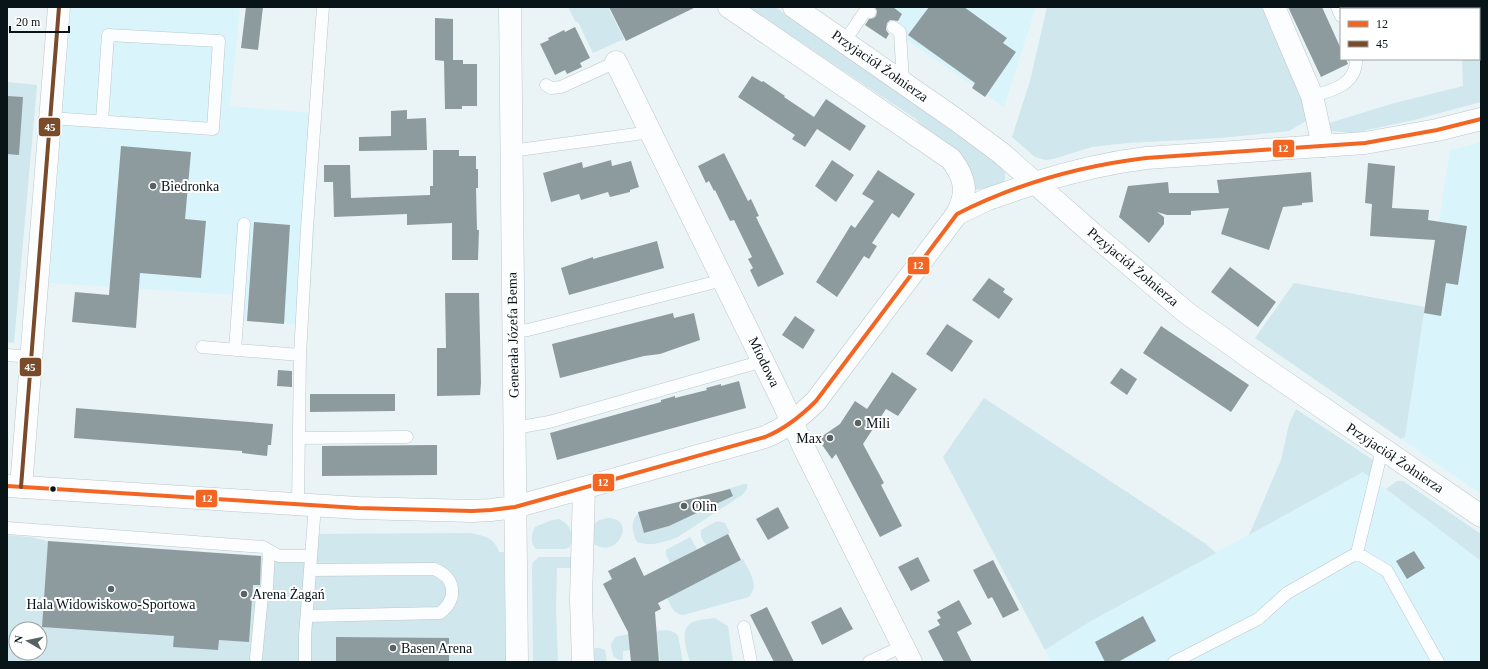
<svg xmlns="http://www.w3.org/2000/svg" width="1488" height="669" viewBox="0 0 1488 669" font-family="Georgia,serif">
  <rect width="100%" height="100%" fill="#eaf4f6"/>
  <!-- built -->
  <path fill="#d9f5fb" d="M71,7H240L230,106L310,113L303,225H315L308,325L237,320L238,295L49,283Z
    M858,7H1035V10L1004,107Z
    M1481,142V494L1401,439L1405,437L1450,150Z
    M1363,472L1481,561V662H1051L1045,650L1091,621Z"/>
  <!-- green -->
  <path fill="#cfe7ed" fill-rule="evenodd" d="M568,7H612L609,9L624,39L593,53L578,22L575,21Z
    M747,7H775L853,60L994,161L1005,172V180C998,188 982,189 971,190L916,119Z
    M1047,7H1266L1308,115L1306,121L1289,131L1221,138L1127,143L1092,147L1053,159L1046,160L1035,157L1012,137L1030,81Z
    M1448,7H1481V102L1414,120L1353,133L1331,131L1323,125L1391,104L1463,86L1462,59H1479V9H1448Z
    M7,82L37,85L14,343L7,342Z
    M1294,283L1425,307L1405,437L1401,439L1255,338Z
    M984,398L1206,544L1216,553L1091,621L1045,650L943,457Z
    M1296,409L1379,464L1383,468L1382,476L1378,483L1363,472L1249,535L1281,460L1289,424Z
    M1397,481H1403L1481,534V561L1386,489Z
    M744,484H747C748,489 746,491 742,495L678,537C665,542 651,547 637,542C631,531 630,519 641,511L640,517L644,533L669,526L726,499L724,490Z
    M608,518C638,518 617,563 591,542L593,525L599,520Z
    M559,519C571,525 574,534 570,547L565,549H536C530,543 531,534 535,527L552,520Z
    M717,521L725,523L730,533L706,545L701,537V530Z
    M469,533C483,535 495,538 499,552H504L506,662H7V535L30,537L47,541L310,559L312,534ZM16,629H40V653H16Z
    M690,537L697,549L670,563L666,555V550Z
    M539,557H576L573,568H557L556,609L558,662H533L532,566L533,562Z
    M743,559C749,572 760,584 749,597L683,615C673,614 671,606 667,598Z
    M715,618L728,626L733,662H690C687,651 678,628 693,622C700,619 708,619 715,618Z
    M657,631C664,630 673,629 678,636L683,662H660Z
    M628,634L630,650L623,651V660H619L613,656L611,644L615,637Z
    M596,648H600L605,650L607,662H591L593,649Z"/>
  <!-- building -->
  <path fill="#8e9b9e" d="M246,7H263L258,50L241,48Z
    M609,7H696L626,41Z
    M875,7H893L902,14L898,21L890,20L887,23L886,30L889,34L886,39L865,25L869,19L874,18L876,16L877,11Z
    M929,7H964L1007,38L1003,43L1016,52L985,97L972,88L975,83L908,35Z
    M1288,7H1322L1341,49V59H1346L1348,64L1321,77Z
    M435,18L453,19V60H463V64H477V106H462V109H445L444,61L435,60Z
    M575,27L590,58L580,63L582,67L567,74L565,70L555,75L540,44L549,40L548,38L564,30L565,32Z
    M752,76L762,82L763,81L785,96L784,97L814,117L826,99L866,126L850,151L817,129L805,147L792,139L795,135L738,97Z
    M7,96L23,97L19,155L7,154Z
    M407,110V119L426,118L427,150L359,151V137L391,136V111Z
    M121,146L191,152L185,219L206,221L201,278L140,273L136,328L72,322L75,292L109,295Z
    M433,150H459V156H476V169H478V188H476L477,230H479L478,260H452V223L407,225V214L334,217L333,182H324V165H350L351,198L430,195V186H433Z
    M724,153L748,201L751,199L759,216L756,217L784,274L758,287L750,270L753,268L748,259L752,257L734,220L730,221L715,190L714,191L709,181L706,183L698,166Z
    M611,160L612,166L631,161L639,187L630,190V192L610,197L608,192L581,200L579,194L551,202L543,173L582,162L583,168Z
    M832,160L854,175L836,202L815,186Z
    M1368,163L1395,166L1392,208L1429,210L1428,220L1467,226L1458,285L1446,283L1441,316L1424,313L1435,240L1370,236L1372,204L1365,203Z
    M878,170L915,194L899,218L892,213L872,243L877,246L869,259L864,256L837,297L816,282L851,225L855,228L874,201L862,194Z
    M1311,172L1313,202L1302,203V205L1283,207L1269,250L1221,234L1229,208L1191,211V215H1167L1157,212L1164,217V224L1149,243L1119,217L1128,186L1168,182L1169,193H1219L1217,180Z
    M254,222L290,225L284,324L247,321Z
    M657,241L664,268L569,295L561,268L593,257V259Z
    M1230,267L1276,302L1258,327L1211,292Z
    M989,278L1005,289L1003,292L1013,299L999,319L972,300Z
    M445,293H479L481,383L480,395L437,396V348H446Z
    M673,313L674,318L694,313L700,340L660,354L644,356L560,378L552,344Z
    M795,316L815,330L803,349L782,335Z
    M947,324L973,341L952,372L926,354Z
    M1161,326L1249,385L1231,412L1143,353Z
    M1121,368L1137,379L1127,395L1110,383Z
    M278,370L292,371V387L277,386Z
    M892,372L917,389L898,416L886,409L863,444L884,483L881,485L902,526L880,537L836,454L832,459L818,439L840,424L855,401L867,409Z
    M739,381L746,408L557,460L550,433L661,402V400L675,396V398L707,390L706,388L721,384V386Z
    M310,394H395V411L310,412Z
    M76,408L273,424L271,445H268L267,456L242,453V451L74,438Z
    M437,445V475L322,476V446Z
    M730,489L733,496L669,526L644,533L638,512Z
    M778,507L789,528L768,540L756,519Z
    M728,534L741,560L658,603L661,609L655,612L659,662H631L628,632L603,584L612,579L608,571L635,557L644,576Z
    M48,541L261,556L260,585H253L249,642L219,640L218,650L173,647L174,636L42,627Z
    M1414,551L1425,568L1407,579L1396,561Z
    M918,557L930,581L911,591L898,567Z
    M993,560L1019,610L1003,618L992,597L988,599L973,570Z
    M959,600L972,624L957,632L972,662H944L928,631L940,625L937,620L941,618L937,612Z
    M767,607L794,662H774L750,615Z
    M841,607L853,629L822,645L811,622Z
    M1143,616L1156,641L1118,662H1105L1095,642Z
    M336,637L449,638V662H336Z"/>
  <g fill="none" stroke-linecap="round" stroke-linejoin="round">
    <!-- service casing -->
    <g stroke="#bdc7ca" stroke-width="13">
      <path id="service" d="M1337,7L1341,16
        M1364,7L1365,9
        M893,27L900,32L903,83
        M844,42L866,10L870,12
        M546,85L551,88L561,87L616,62
        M1312,96C1331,91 1357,85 1356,59
        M50,118L213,129L219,41L108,35L102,121
        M511,151L651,132
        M513,331L528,330L723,280
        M202,347L300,355
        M235,350L244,224
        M7,355L31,357
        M515,428L549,422L763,361
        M299,438L407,437
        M298,504L300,355L307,228L323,7
        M7,528L263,547L279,556H311
        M1357,553L1387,571L1438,662
        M307,616L440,613C458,599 456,577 434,569L310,570
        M744,627L751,662
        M256,658L262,596L267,588L269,551
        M305,662V636L315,505
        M869,662L903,646
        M1174,662L1258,619L1287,593L1357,553L1382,450"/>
    </g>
    <!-- minor casing -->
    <g stroke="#bdc7ca" stroke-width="23">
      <path id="minor" d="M510,7L517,662
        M729,7L951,159C966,179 968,192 957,214
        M1274,7L1312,96L1323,146
        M616,62L779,394L806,452L911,662
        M7,486L358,508L472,511L491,510L515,507L765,437C785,429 801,416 816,401L957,214L988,199L1035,183
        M21,487L59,7
        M583,662L581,600L584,488"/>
    </g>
    <!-- tertiary casing -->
    <g stroke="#bdc7ca" stroke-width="23">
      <path id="tertiary" d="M1035,183C1073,171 1106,163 1146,158L1365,143L1437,130L1481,119"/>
    </g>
    <!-- secondary casing -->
    <g stroke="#bdc7ca" stroke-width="23">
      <path id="secondary" d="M794,7L958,121L1001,153L1093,234L1187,313L1257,363L1481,516"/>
    </g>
    <!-- service -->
    <use href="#service" stroke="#fcfdfe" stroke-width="12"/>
    <!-- minor -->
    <use href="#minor" stroke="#fcfdfe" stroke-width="22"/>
    <!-- tertiary -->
    <use href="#tertiary" stroke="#fcfdfe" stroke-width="22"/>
    <!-- secondary -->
    <use href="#secondary" stroke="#fcfdfe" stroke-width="22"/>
    <!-- bus-1 casing -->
    <g stroke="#fff" stroke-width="7">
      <path id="bus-1" d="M7,486L358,508L472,511L491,510L515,507L765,437C785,429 801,416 816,401L957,214C1016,184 1080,166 1146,158L1365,143L1437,130L1481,119"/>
    </g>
    <!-- bus-2 casing -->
    <g stroke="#fff" stroke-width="7">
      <path id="bus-2" d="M21,487L59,7"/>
    </g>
    <!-- bus-1 -->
    <use href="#bus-1" stroke="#f26522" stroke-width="4"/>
    <!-- bus-2 -->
    <use href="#bus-2" stroke="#7a4b2a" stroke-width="4"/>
  </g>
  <!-- markers -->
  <g fill="#576265" stroke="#fff" stroke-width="1.5">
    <circle cx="153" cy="186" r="4"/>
    <circle cx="858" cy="423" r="4"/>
    <circle cx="830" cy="438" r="4"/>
    <circle cx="684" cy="506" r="4"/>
    <circle cx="111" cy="589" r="4"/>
    <circle cx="244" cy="594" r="4"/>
    <circle cx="393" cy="648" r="4"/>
  </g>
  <circle fill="#081417" stroke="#fff" stroke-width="1.5" cx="53" cy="489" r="3.5"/>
  <g text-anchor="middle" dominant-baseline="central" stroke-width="4" stroke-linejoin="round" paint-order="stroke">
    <!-- street labels -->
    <g font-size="14" fill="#081417" stroke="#fff">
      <text transform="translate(880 66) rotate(35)">Przyjaciół Żołnierza</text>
      <text transform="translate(1133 267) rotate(40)">Przyjaciół Żołnierza</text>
      <text transform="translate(513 335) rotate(-91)">Generała Józefa Bema</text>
      <text transform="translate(764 362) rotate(64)">Miodowa</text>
      <text transform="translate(1395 458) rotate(34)">Przyjaciół Żołnierza</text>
    </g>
    <!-- poi labels -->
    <g font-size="14" fill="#081417" stroke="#fff" text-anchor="start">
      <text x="161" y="186">Biedronka</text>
      <text x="866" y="423">Mili</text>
      <text x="822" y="438" text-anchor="end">Max</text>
      <text x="692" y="506">Olin</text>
      <text x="252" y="594">Arena Żagań</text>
      <text x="111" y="604" text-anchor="middle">Hala Widowiskowo-Sportowa</text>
      <text x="401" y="648">Basen Arena</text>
    </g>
  </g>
  <g stroke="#fff" stroke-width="1.5">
    <rect x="38" y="117" width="23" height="20" rx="4" fill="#7a4b2a"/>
    <rect x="1272" y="139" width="23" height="19" rx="4" fill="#f26522"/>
    <rect x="907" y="256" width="23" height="19" rx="4" fill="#f26522"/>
    <rect x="19" y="357" width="23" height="20" rx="4" fill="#7a4b2a"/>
    <rect x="592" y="473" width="23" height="19" rx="4" fill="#f26522"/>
    <rect x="195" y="489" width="23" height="19" rx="4" fill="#f26522"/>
  </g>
  <g font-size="11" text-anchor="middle" font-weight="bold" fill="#fff">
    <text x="50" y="131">45</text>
    <text x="1283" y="152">12</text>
    <text x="918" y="269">12</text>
    <text x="30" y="371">45</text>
    <text x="603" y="486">12</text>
    <text x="207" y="502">12</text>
  </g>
  <!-- border -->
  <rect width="1488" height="669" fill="none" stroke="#081417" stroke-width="16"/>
  <!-- legend -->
  <rect x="1340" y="8" width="140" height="52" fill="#ffffff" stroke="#9ca1a2"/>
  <rect x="1348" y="21" width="20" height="6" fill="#f26522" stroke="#9ca1a2"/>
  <text x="1376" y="28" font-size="12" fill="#081417">12</text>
  <rect x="1348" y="41" width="20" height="6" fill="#7a4b2a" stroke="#9ca1a2"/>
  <text x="1376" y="48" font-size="12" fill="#081417">45</text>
  <!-- north arrow -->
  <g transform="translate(28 641) rotate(279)"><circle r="19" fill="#ffffff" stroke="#9ca1a2"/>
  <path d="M0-3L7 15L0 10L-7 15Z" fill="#576265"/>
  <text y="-6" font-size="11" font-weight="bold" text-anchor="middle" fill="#081417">N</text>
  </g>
  <!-- scale -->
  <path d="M10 26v6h59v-6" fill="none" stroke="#081417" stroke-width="2"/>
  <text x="16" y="26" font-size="12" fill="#081417" stroke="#ffffff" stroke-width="3" paint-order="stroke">20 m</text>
</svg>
